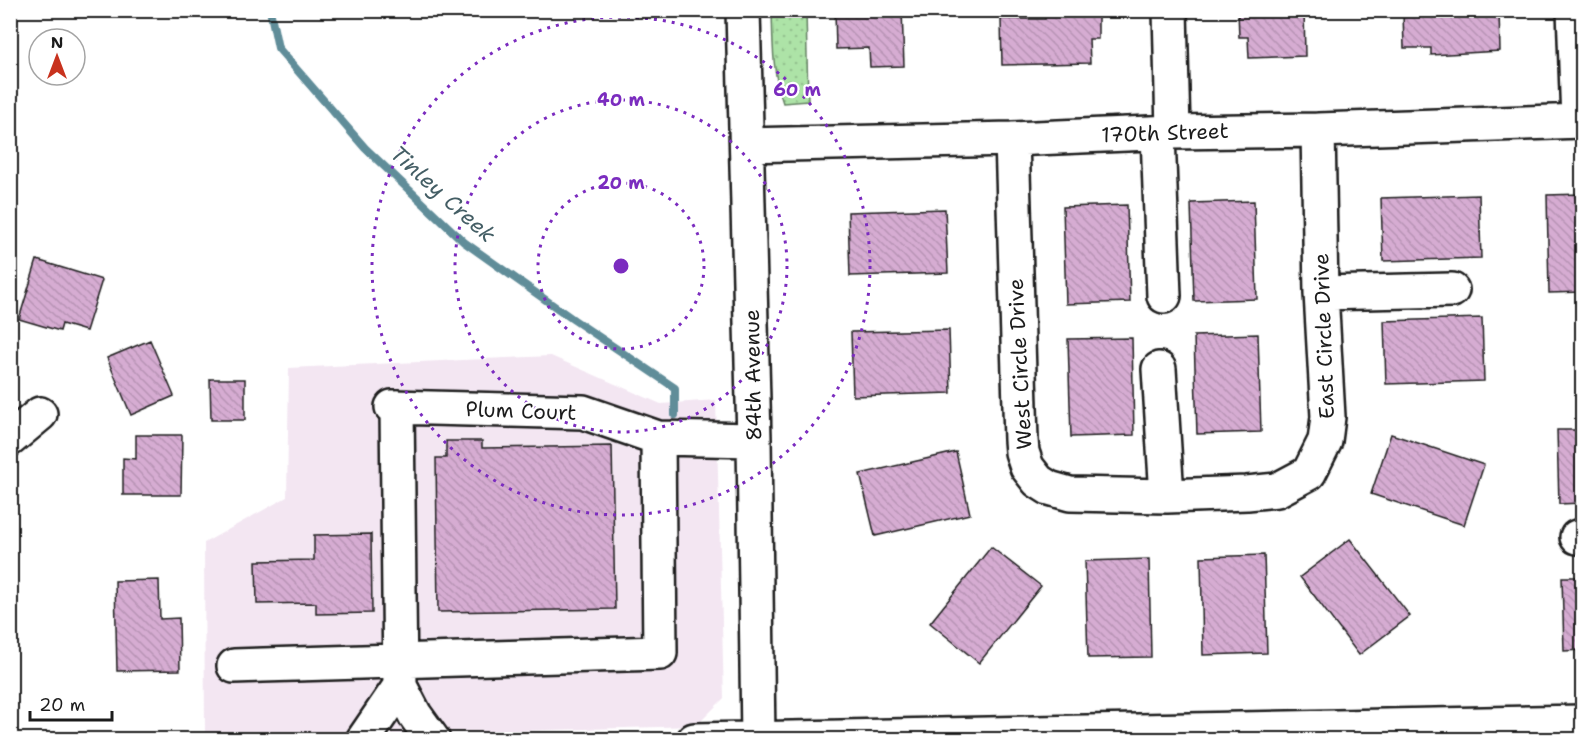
<svg xmlns="http://www.w3.org/2000/svg" width="1593" height="750" viewBox="0 0 1593 750" font-family="'Shantell Sans',sans-serif">
  <defs>
    <pattern id="grass-dots" width="8" height="8" patternUnits="userSpaceOnUse" patternTransform="scale(1.5)"><rect width="8" height="8" fill="#ade3a7"/><path d="M2 2h.1M6 6h.1" fill="none" stroke="#94c28f" stroke-width="1.8" stroke-linecap="round"/></pattern>
    <pattern id="building-back-hatch" width="6" height="6" patternUnits="userSpaceOnUse" patternTransform="scale(1.5)"><rect width="6" height="6" fill="#d6acd2"/><path d="M-1 5l2 2M0 0l6 6M5-1l2 2" fill="none" stroke="#b793b4"/></pattern>
  </defs>
  <rect width="100%" height="100%" fill="#fff"/>
  <filter id="ink" filterUnits="userSpaceOnUse"><feTurbulence type="fractalNoise" baseFrequency=".0167" numOctaves="2"/><feDisplacementMap in="SourceGraphic" scale="12" xChannelSelector="R" yChannelSelector="G"/><feConvolveMatrix kernelMatrix="1 2 1 2 8 2 1 2 1" color-interpolation-filters="sRGB"/></filter>
  <g filter="url(#ink)">
    <!-- built -->
    <path fill="#f3e6f2" d="M551,356L661,404L716,400L724,698L696,726L205,739L204,543L287,497L289,368Z"/>
    <!-- grass -->
    <path fill="url(#grass-dots)" stroke="#648062" stroke-width="1.5" d="M772,11H806L808,101L783,103C772,72 773,42 772,11Z"/>
    <g fill="none" stroke-linecap="round" stroke-linejoin="round">
      <!-- stream -->
      <path stroke="#608d99" stroke-width="8" d="M270,10L278,48L365,148L464,242L574,320L675,388V415"/>
    </g>
    <!-- building -->
    <path fill="url(#building-back-hatch)" stroke="#1c1c1c" stroke-width="1.5" d="M835,10H902L904,66L870,67L869,48L836,49Z
      M1045,10H1098V39H1089L1090,63L1002,65L1001,19H1045Z
      M1238,10H1304L1305,56L1249,58L1248,37H1239Z
      M1499,10L1500,51L1431,55V48H1404L1403,12Z
      M1582,194V292L1549,293L1547,195Z
      M1479,195L1481,258L1383,261L1381,198Z
      M1254,201L1257,299L1194,301L1191,203Z
      M1127,205L1130,302L1066,304L1063,207Z
      M945,209L948,273L850,276L848,212Z
      M37,260L102,280L86,331L62,324L60,331L19,319Z
      M1482,318L1484,381L1386,384L1384,321Z
      M949,330L951,393L853,396L851,332Z
      M1258,334L1261,432L1197,434L1194,336Z
      M1132,338L1134,435L1071,437L1068,339Z
      M150,340L174,396L131,415L107,358Z
      M210,379H245V420H211Z
      M1557,430H1582V503L1559,504Z
      M1391,434L1484,465L1464,525L1371,494Z
      M136,435H182L181,495H123V458L136,459Z
      M446,441H482V448L612,446L615,609L438,612L436,458H446Z
      M956,452L970,514L875,536L860,474Z
      M371,534L372,613L316,614V603L257,604L256,561L314,560V535Z
      M1350,539L1410,616L1359,655L1300,577Z
      M991,547L1041,586L979,663L930,623Z
      M1264,555L1267,653L1203,655L1201,557Z
      M1149,559L1151,657L1088,658L1085,561Z
      M1562,577H1582V650L1564,651Z
      M159,580L160,619L179,618L180,670L117,671L115,581Z"/>
    <g fill="none" stroke-linecap="round" stroke-linejoin="round">
      <!-- minor casing -->
      <g stroke="#1c1c1c" stroke-width="38">
        <path id="minor" d="M743,10L754,440L758,740
          M1170,10L1173,132
          M1574,10L1578,121
          M1158,134L1164,296
          M1012,139L1021,440L1022,452L1027,467L1038,481L1049,488L1070,494L1167,496L1247,493L1277,490L1309,473L1325,441L1328,417L1321,293L1318,130
          M747,145L1012,139L1173,132L1318,130L1582,121
          M1321,293L1452,290
          M1159,369L1167,496
          M392,407L583,412L658,438L754,440
          M397,407L400,686L415,715L433,740
          M10,439L40,414
          M1577,537H1582
          M234,666L660,653L658,438
          M363,740L400,686
          M694,740L1582,722"/>
      </g>
      <!-- minor -->
      <use href="#minor" stroke="#fff" stroke-width="33"/>
    </g>
  </g>
  <!-- distance rings -->
  <g fill="none" stroke="#7b2cbf" stroke-width="3" stroke-dasharray="3 6">
    <circle cx="621" cy="266" r="83"/>
    <circle cx="621" cy="266" r="166"/>
    <circle cx="621" cy="266" r="249"/>
  </g>
  <g text-anchor="middle" dominant-baseline="central" stroke-width="4.5" stroke-linejoin="round" paint-order="stroke">
    <!-- street labels -->
    <g font-size="21" fill="#1c1c1c" stroke="#fff">
      <text transform="translate(1165 133) rotate(-2)">170th Street</text>
      <text transform="translate(1324 336) rotate(-92)">East Circle Drive</text>
      <text transform="translate(1020 364) rotate(-93)">West Circle Drive</text>
      <text transform="translate(753 375) rotate(-91)">84th Avenue</text>
      <text transform="translate(521 411) rotate(2)">Plum Court</text>
    </g>
    <!-- water labels -->
    <g font-size="22" font-style="italic" fill="#445e65" stroke="#fff">
      <text transform="translate(443 194) rotate(42)">Tinley Creek</text>
    </g>
  </g>
  <circle cx="621" cy="266" r="9" fill="#7b2cbf" stroke="#fff" stroke-width="3"/>
  <g font-size="18" text-anchor="middle" font-weight="bold" fill="#7b2cbf" stroke="#fff" stroke-width="4.5" stroke-linejoin="round" paint-order="stroke">
    <text x="797" y="96">60 m</text>
    <text x="621" y="106">40 m</text>
    <text x="621" y="189">20 m</text>
  </g>
  <!-- margin -->
  <rect width="1593" height="750" fill="none" stroke="#fff" stroke-width="36"/>
  <rect x="18" y="18" width="1557" height="714" fill="none" stroke="#1c1c1c" stroke-width="2" filter="url(#ink)"/>
  <!-- north arrow -->
  <g transform="translate(57 57)"><circle r="28" fill="#ffffff" stroke="#a4a4a4" stroke-width="1.5"/>
  <path d="M0-4.5L10 22L0 15L-10 22Z" fill="#c8321e"/>
  <text y="-9" font-size="16" font-weight="bold" text-anchor="middle" fill="#1c1c1c">N</text>
  </g>
  <!-- scale -->
  <path d="M30 711v9h82v-9" fill="none" stroke="#1c1c1c" stroke-width="3"/>
  <text x="39" y="711" font-size="18" fill="#1c1c1c" stroke="#ffffff" stroke-width="4.5" paint-order="stroke">20 m</text>
</svg>
